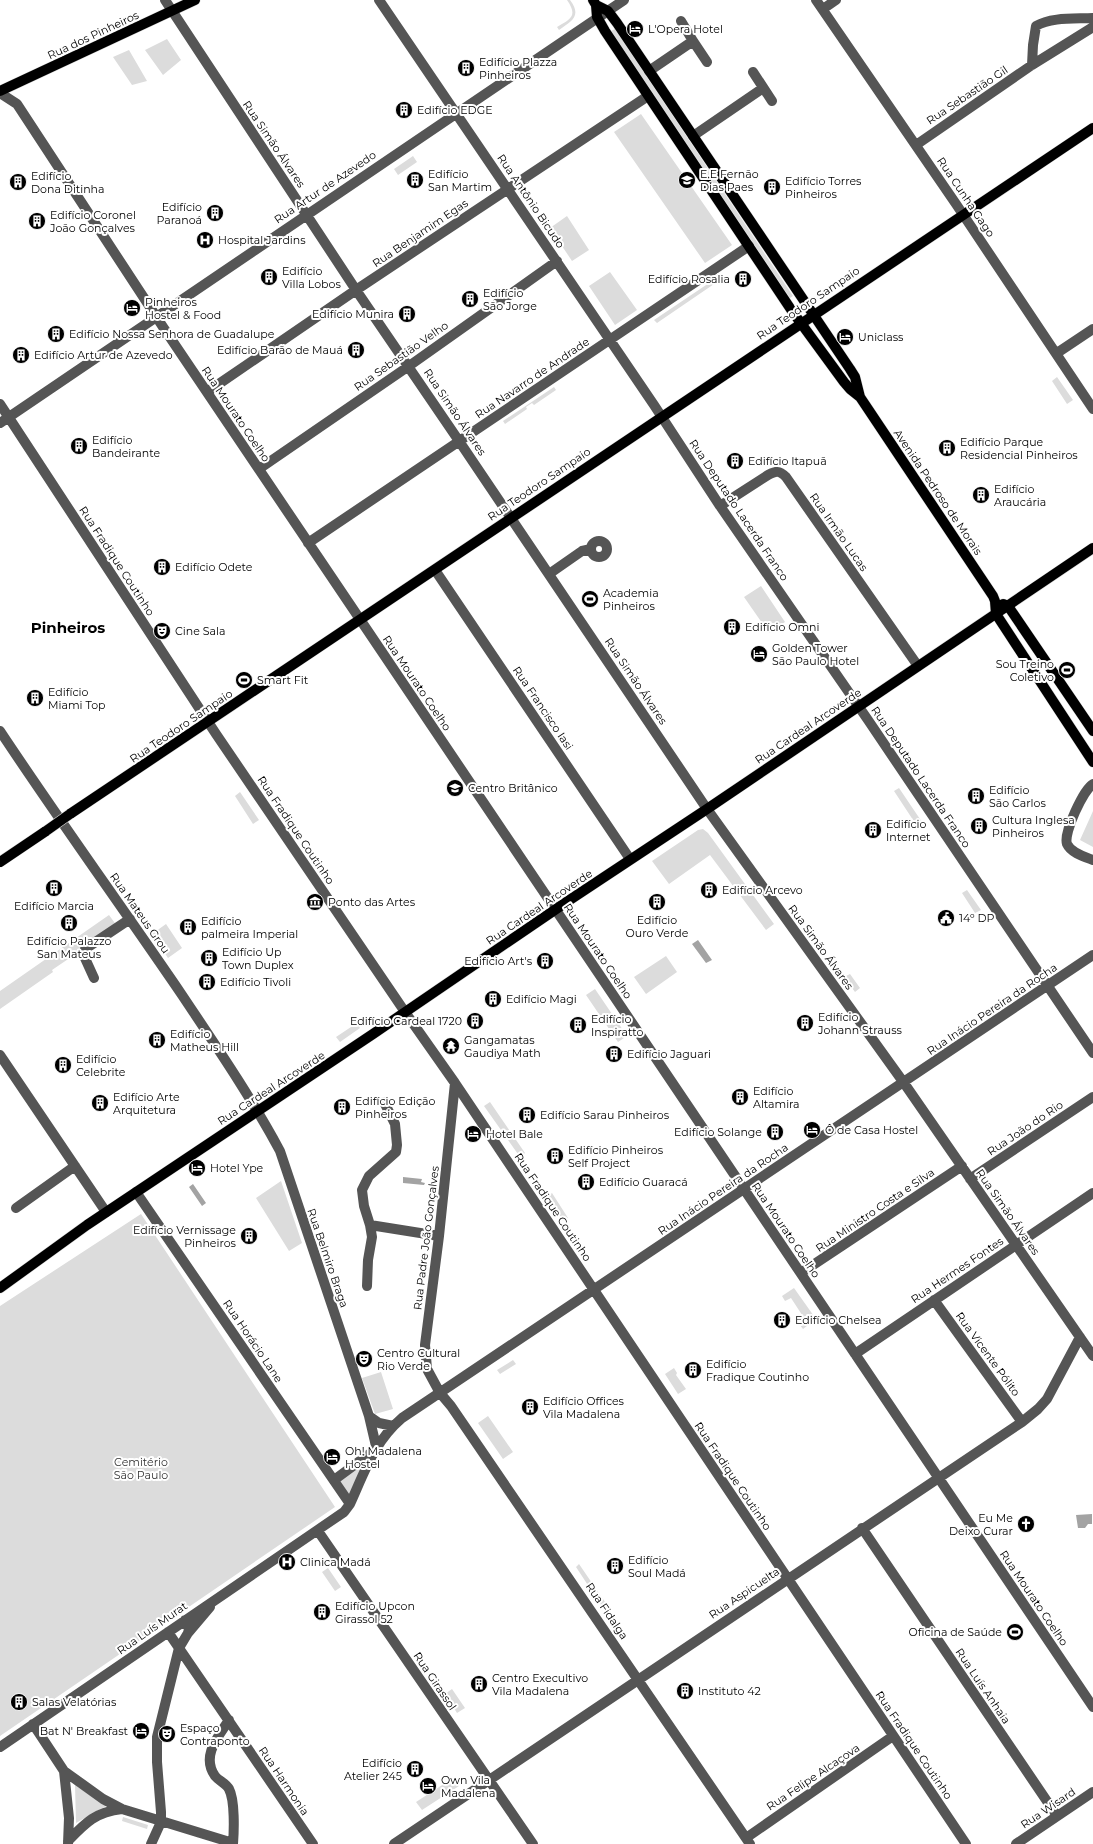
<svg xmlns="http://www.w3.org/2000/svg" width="1093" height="1844" viewBox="0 0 1093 1844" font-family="Montserrat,sans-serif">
  <rect width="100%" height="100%" fill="#fff"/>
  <!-- green -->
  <path fill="#dcdcdc" d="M567,0H570C582,16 572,21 559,30L557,27C571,19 578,16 567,0Z
    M615,29L793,296L790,298L611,31Z
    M167,39L181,60L163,75L145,50Z
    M129,50L147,81L132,85L113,57Z
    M641,114L732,245L705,263L614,132Z
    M413,156L417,162L398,175L394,169Z
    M567,216L589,250L572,261L550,228Z
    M610,272L637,310L615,325L589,286Z
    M715,279L717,282L657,323L654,320Z
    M1057,377L1073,400L1067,404L1052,381Z
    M554,387L556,390L534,405L532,403L526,407L527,409L505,424L503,421Z
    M761,586L785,622L769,633L744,597Z
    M899,788L922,822L917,826L894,791Z
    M240,792L259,820L253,824L235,796Z
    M1093,811V847L1080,840Z
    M703,829L708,833L774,924L766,930L710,855L669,884L652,861L698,830Z
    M967,890L981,910L975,913L962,893Z
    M109,915L117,926L52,970L53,972L0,1009V991Z
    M166,924L182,948L168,958L152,934Z
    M666,956L677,972L646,994L634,977Z
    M850,974L860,988L855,992L844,977Z
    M595,989L627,1036L618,1042L586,995Z
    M357,1023L360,1028L340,1042L336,1037Z
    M490,1102L525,1153L520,1157L484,1106Z
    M281,1181L302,1243L289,1251L256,1198Z
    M552,1193L568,1218L563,1221L547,1197Z
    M141,1214L335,1507L0,1736V1306Z
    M794,1288L816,1319L803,1329L800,1325L806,1321L791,1298L785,1301L782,1296Z
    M513,1360L516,1364L500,1374L497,1370Z
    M674,1368L677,1373L676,1375L686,1389L678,1394L665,1374Z
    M381,1372L393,1409L375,1414L362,1378Z
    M488,1416L513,1452L503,1459L478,1423Z
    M366,1460L349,1495L338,1481Z
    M579,1564L605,1602L601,1605L576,1567Z
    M328,1568L341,1587L335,1591L322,1572Z
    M452,1689L465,1708L457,1713L445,1694Z
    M453,1778L459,1786L422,1810L416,1802Z
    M75,1785L106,1806L76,1823Z
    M123,1817L148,1825L147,1829L122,1821Z"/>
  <!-- water -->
  <path fill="#a3a3a3" d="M698,940L712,960L706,963L692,944Z
    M403,1177L422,1179L421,1182L425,1183L424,1185L403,1183Z
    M193,1184L206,1203L202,1206L189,1187Z
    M1092,1514V1524H1088L1085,1528H1078L1076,1515Z"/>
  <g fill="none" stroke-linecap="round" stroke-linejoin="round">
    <!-- major casing -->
    <g stroke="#dbdbdb" stroke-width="11">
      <path id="major" d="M593,0L596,5L608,11L617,23L850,369L855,377L860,397L993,596L995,601L996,614L1093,762
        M596,5L597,17L605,31L792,311L844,382L850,389L860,397
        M0,91L195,0
        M1003,604L1008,606L1093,731
        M70,814L1093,128
        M0,862L46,831
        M0,1288L87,1225L373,1034L565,903L707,809L1093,548"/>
    </g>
    <!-- minor -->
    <path stroke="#555" stroke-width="10" d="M165,0L356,290L459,441L707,809L904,1083L1093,1356
      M379,0L654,405L720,506L868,720L1093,1053
      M816,0L956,204L1093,409
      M823,9L836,0
      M681,21L693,41
      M1032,65L1033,45L1036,26C1051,17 1075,19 1093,18
      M649,71L693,41L707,62
      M753,72L772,101
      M0,93L17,104L163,327L1093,1707
      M693,136L763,88
      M916,145L1032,65L1093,27
      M1057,353L1093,329
      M207,392L356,290L648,96
      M0,404L216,734L405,1012L455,1083L966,1844
      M0,423L624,0
      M259,469L409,366L557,261
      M720,506L768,475C776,471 779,470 786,477L918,666
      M591 549a8 8 0 1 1 16 0a8 8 0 1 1-16 0Z
      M308,543L749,246
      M435,570L630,859
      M549,574L582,551L591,549
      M0,731C59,820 122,907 182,995C216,1046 251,1097 280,1151L369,1416L376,1446
      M1093,784C1084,789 1063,833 1067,844C1071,853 1085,857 1093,860
      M94,978L84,956L85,949L130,919
      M0,1055L106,1212
      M455,1083L439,1236L425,1345L427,1369L440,1393L451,1406L750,1844
      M384,1102L395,1124L397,1145L396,1152L369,1176L362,1190L364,1206L370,1225L439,1236
      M970,1179L1093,1097
      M136,1192L350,1504
      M16,1208L75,1166
      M801,1273L962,1166
      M367,1286L368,1260L372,1237L370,1225
      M934,1300L1022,1422
      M855,1354L1093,1193
      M369,1416L379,1423L393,1426
      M334,1480L372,1452
      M862,1528L1057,1816
      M318,1531L533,1844
      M168,1632L313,1844
      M188,1633L210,1607
      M229,1720C218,1737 201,1756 215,1776C219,1781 226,1783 229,1789C235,1800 234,1831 233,1844
      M33,1724L64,1771L69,1818L68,1844
      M0,1747L344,1512L350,1504C365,1471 374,1442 402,1418L1093,955
      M64,1771L103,1799L122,1809L233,1843
      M746,1838L893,1736
      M68,1841C86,1822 96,1812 122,1809
      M151,1844L161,1822V1812L157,1762V1737L179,1648L188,1633L189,1629L185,1620
      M394,1844L1022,1422L1038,1409L1047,1399L1080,1337
      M1016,1844L1093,1792"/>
    <!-- major -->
    <use href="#major" stroke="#000" stroke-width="10"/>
    <!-- major-bridge casing -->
    <g stroke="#dbdbdb" stroke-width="11" stroke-linecap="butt">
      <path id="major-bridge" d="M46,831L70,814"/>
    </g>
    <!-- major-bridge -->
    <use href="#major-bridge" stroke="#000" stroke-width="10"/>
  </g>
  <!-- icons -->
  <defs>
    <g id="hotel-disc" transform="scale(0.9)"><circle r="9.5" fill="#000" stroke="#fff"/><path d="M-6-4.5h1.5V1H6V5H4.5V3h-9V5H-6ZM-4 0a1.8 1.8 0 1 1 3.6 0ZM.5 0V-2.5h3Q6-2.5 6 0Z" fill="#fff"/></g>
    <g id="building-disc" transform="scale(0.9)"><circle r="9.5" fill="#000" stroke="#fff"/><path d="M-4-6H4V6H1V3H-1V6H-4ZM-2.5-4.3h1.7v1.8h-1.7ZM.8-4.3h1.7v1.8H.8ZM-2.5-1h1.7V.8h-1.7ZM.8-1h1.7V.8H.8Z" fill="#fff"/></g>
    <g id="school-disc" transform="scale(0.9)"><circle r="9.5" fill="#000" stroke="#fff"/><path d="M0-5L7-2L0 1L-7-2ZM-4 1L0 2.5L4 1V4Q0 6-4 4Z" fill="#fff"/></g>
    <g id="hospital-disc" transform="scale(0.9)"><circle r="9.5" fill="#000" stroke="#fff"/><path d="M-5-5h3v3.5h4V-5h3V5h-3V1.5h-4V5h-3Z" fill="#fff"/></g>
    <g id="stadium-disc" transform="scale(0.9)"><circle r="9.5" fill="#000" stroke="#fff"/><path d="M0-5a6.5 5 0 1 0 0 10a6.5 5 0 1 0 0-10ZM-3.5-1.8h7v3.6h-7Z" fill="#fff"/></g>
    <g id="theatre-disc" transform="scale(0.9)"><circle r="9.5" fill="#000" stroke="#fff"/><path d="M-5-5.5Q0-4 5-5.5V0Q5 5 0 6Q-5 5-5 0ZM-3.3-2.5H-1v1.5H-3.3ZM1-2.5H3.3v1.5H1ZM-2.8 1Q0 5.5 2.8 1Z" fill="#fff"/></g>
    <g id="museum-disc" transform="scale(0.9)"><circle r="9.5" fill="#000" stroke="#fff"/><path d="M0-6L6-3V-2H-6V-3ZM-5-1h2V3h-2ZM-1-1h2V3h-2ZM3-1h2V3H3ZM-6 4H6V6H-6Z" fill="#fff"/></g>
    <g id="civic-disc" transform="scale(0.9)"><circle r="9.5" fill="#000" stroke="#fff"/><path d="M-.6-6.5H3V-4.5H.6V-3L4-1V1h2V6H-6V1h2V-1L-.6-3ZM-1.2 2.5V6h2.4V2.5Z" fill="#fff"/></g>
    <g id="temple-disc" transform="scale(0.9)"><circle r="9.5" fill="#000" stroke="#fff"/><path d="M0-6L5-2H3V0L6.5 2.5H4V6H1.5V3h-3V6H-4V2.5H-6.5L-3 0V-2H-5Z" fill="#fff"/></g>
    <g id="church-disc" transform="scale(0.9)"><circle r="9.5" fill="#000" stroke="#fff"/><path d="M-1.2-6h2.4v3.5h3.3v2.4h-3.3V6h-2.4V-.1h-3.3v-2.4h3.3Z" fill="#fff"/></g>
  </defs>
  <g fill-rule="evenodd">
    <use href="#hotel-disc" x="635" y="29"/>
    <use href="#building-disc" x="466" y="68"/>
    <use href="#building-disc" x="404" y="110"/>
    <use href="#building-disc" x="415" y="180"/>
    <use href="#school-disc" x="687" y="180"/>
    <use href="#building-disc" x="18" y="182"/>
    <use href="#building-disc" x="772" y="187"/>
    <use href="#building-disc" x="215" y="213"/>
    <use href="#building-disc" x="37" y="221"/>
    <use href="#hospital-disc" x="205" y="240"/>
    <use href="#building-disc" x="269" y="277"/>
    <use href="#building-disc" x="743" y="279"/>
    <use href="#building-disc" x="470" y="299"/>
    <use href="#hotel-disc" x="132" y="308"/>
    <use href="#building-disc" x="407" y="314"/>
    <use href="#building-disc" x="56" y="334"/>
    <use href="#hotel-disc" x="845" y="337"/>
    <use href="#building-disc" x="356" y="350"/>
    <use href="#building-disc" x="21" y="355"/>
    <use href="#building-disc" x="79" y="446"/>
    <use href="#building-disc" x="947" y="448"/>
    <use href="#building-disc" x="735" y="461"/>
    <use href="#building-disc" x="981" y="495"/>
    <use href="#building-disc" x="162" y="567"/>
    <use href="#stadium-disc" x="590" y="599"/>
    <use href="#building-disc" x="732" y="627"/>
    <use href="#theatre-disc" x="162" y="631"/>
    <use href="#hotel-disc" x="759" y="654"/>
    <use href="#stadium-disc" x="1067" y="670"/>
    <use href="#stadium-disc" x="244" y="680"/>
    <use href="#building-disc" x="35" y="698"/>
    <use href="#school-disc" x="455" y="788"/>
    <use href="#building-disc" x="976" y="796"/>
    <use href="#building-disc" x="979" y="826"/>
    <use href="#building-disc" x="873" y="830"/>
    <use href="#building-disc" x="54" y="888"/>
    <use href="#building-disc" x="709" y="890"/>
    <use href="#museum-disc" x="315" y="902"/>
    <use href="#building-disc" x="657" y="902"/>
    <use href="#civic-disc" x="946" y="918"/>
    <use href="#building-disc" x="69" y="923"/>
    <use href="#building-disc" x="188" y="927"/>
    <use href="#building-disc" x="209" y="958"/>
    <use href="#building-disc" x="545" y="961"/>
    <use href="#building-disc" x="207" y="982"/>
    <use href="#building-disc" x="493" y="999"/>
    <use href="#building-disc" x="475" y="1021"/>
    <use href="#building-disc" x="805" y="1023"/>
    <use href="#building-disc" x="578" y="1025"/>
    <use href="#building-disc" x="157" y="1040"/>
    <use href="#temple-disc" x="451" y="1046"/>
    <use href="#building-disc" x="614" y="1054"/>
    <use href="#building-disc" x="63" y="1065"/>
    <use href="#building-disc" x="740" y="1097"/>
    <use href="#building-disc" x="100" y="1103"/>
    <use href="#building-disc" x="342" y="1107"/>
    <use href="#building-disc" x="527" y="1115"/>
    <use href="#hotel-disc" x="812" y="1130"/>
    <use href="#building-disc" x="775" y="1132"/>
    <use href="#hotel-disc" x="473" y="1134"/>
    <use href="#building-disc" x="555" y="1156"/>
    <use href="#hotel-disc" x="197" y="1168"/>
    <use href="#building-disc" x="586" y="1182"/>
    <use href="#building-disc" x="249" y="1236"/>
    <use href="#building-disc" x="782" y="1320"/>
    <use href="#theatre-disc" x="364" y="1359"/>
    <use href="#building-disc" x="693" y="1370"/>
    <use href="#building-disc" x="530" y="1407"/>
    <use href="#hotel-disc" x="332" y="1457"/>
    <use href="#church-disc" x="1026" y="1524"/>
    <use href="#hospital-disc" x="287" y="1562"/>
    <use href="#building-disc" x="615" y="1566"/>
    <use href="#building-disc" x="322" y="1612"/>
    <use href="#stadium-disc" x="1015" y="1632"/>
    <use href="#building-disc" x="479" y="1684"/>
    <use href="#building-disc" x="685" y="1691"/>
    <use href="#building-disc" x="19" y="1702"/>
    <use href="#hotel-disc" x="141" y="1731"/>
    <use href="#theatre-disc" x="167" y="1734"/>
    <use href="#building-disc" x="415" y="1769"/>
    <use href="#hotel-disc" x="428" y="1786"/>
  </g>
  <g text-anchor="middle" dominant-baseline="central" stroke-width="4" stroke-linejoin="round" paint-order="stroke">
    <!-- poi labels -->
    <g font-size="11" fill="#000" stroke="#fff" text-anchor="start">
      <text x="648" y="29">L'Opera Hotel</text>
      <text x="479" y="62">Edifício Plazza<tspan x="479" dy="13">Pinheiros</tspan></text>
      <text x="417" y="110">Edifício EDGE</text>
      <text x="428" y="174">Edifício<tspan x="428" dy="13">San Martim</tspan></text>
      <text x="700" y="174">E.E Fernão<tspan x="700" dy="13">Dias Paes</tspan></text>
      <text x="31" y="176">Edifício<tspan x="31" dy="13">Dona Ditinha</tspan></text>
      <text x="785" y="181">Edifício Torres<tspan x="785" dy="13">Pinheiros</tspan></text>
      <text x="202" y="207" text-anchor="end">Edifício<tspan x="202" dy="13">Paranoá</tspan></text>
      <text x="50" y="215">Edifício Coronel<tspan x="50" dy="13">João Gonçalves</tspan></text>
      <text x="218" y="240">Hospital Jardins</text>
      <text x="282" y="271">Edifício<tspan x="282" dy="13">Villa Lobos</tspan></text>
      <text x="730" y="279" text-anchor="end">Edifício Rosalia</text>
      <text x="483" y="293">Edifício<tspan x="483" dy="13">São Jorge</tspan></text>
      <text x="145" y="302">Pinheiros<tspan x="145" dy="13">Hostel &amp; Food</tspan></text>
      <text x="394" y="314" text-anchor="end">Edifício Munira</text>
      <text x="69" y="334">Edifício Nossa Senhora de Guadalupe</text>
      <text x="858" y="337">Uniclass</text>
      <text x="343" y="350" text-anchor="end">Edifício Barão de Mauá</text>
      <text x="34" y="355">Edifício Artur de Azevedo</text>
      <text x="92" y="440">Edifício<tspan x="92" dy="13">Bandeirante</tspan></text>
      <text x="960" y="442">Edifício Parque<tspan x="960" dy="13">Residencial Pinheiros</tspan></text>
      <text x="748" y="461">Edifício Itapuã</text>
      <text x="994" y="489">Edifício<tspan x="994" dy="13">Araucária</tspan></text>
      <text x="175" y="567">Edifício Odete</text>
      <text x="603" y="593">Academia<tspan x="603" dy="13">Pinheiros</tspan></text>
      <text x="745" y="627">Edifício Omni</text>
      <text x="175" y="631">Cine Sala</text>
      <text x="772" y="648">Golden Tower<tspan x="772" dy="13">São Paulo Hotel</tspan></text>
      <text x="1054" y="664" text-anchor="end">Sou Treino<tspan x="1054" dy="13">Coletivo</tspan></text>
      <text x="257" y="680">Smart Fit</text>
      <text x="48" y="692">Edifício<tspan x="48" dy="13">Miami Top</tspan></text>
      <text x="468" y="788">Centro Britânico</text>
      <text x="989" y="790">Edifício<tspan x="989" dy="13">São Carlos</tspan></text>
      <text x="992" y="820">Cultura Inglesa<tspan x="992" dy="13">Pinheiros</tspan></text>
      <text x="886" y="824">Edifício<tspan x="886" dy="13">Internet</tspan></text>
      <text x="722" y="890">Edifício Arcevo</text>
      <text x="328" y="902">Ponto das Artes</text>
      <text x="54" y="906" text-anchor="middle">Edifício Marcia</text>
      <text x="959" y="918">14º DP</text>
      <text x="657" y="920" text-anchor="middle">Edifício<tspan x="657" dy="13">Ouro Verde</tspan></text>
      <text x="201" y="921">Edifício<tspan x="201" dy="13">palmeira Imperial</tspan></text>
      <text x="69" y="941" text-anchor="middle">Edifício Palazzo<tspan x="69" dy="13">San Mateus</tspan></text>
      <text x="222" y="952">Edifício Up<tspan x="222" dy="13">Town Duplex</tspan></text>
      <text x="532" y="961" text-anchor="end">Edifício Art's</text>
      <text x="220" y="982">Edifício Tivoli</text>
      <text x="506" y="999">Edifício Magi</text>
      <text x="818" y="1017">Edifício<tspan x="818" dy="13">Johann Strauss</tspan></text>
      <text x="591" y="1019">Edifício<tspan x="591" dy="13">Inspiratto</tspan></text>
      <text x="462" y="1021" text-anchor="end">Edifício Cardeal 1720</text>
      <text x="170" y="1034">Edifício<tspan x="170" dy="13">Matheus Hill</tspan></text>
      <text x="464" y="1040">Gangamatas<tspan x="464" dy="13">Gaudiya Math</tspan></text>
      <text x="627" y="1054">Edifício Jaguari</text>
      <text x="76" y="1059">Edifício<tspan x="76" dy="13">Celebrite</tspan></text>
      <text x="753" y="1091">Edifício<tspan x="753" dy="13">Altamira</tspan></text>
      <text x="113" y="1097">Edifício Arte<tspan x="113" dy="13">Arquitetura</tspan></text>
      <text x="355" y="1101">Edifício Edição<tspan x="355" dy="13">Pinheiros</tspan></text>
      <text x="540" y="1115">Edifício Sarau Pinheiros</text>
      <text x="825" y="1130">Ô de Casa Hostel</text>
      <text x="762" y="1132" text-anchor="end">Edifício Solange</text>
      <text x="486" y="1134">Hotel Bale</text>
      <text x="568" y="1150">Edifício Pinheiros<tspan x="568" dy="13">Self Project</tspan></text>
      <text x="210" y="1168">Hotel Ype</text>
      <text x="599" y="1182">Edifício Guaracá</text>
      <text x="236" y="1230" text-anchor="end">Edifício Vernissage<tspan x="236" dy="13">Pinheiros</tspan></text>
      <text x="795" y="1320">Edifício Chelsea</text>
      <text x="377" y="1353">Centro Cultural<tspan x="377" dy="13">Rio Verde</tspan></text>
      <text x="706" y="1364">Edifício<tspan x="706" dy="13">Fradique Coutinho</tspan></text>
      <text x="543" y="1401">Edifício Offices<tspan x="543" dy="13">Vila Madalena</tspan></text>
      <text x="345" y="1451">Oh! Madalena<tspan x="345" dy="13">Hostel</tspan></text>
      <text x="1013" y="1518" text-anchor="end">Eu Me<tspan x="1013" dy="13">Deixo Curar</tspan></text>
      <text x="628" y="1560">Edifício<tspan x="628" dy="13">Soul Madá</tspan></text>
      <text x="300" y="1562">Clinica Madá</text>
      <text x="335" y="1606">Edifício Upcon<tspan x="335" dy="13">Girassol 52</tspan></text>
      <text x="1002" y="1632" text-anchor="end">Oficina de Saúde</text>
      <text x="492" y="1678">Centro Execultivo<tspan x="492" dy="13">Vila Madalena</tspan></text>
      <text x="698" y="1691">Instituto 42</text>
      <text x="32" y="1702">Salas Velatórias</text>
      <text x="180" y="1728">Espaço<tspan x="180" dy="13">Contraponto</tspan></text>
      <text x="128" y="1731" text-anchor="end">Bat N' Breakfast</text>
      <text x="402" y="1763" text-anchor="end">Edifício<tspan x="402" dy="13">Atelier 245</tspan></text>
      <text x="441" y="1780">Own Vila<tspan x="441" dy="13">Madalena</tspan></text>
    </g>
    <!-- street labels -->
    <g font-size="11" fill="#000" stroke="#fff">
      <text transform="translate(93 35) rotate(-25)">Rua dos Pinheiros</text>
      <text transform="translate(967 95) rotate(-34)">Rua Sebastião Gil</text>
      <text transform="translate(274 144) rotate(56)">Rua Simão Álvares</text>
      <text transform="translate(325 187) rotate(-34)">Rua Artur de Azevedo</text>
      <text transform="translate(966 197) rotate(56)">Rua Cunha Gago</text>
      <text transform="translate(531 201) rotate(56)">Rua Antônio Bicudo</text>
      <text transform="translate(420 233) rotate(-34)">Rua Benjamim Egas</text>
      <text transform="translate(808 303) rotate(-34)">Rua Teodoro Sampaio</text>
      <text transform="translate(401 356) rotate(-35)">Rua Sebastião Velho</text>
      <text transform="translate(532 378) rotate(-34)">Rua Navarro de Andrade</text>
      <text transform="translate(455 412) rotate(56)">Rua Simão Álvares</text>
      <text transform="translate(236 414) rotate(56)">Rua Mourato Coelho</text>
      <text transform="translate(539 484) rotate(-34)">Rua Teodoro Sampaio</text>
      <text transform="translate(938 492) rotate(56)">Avenida Pedroso de Morais</text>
      <text transform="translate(739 510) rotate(56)">Rua Deputado Lacerda Franco</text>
      <text transform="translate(839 532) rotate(55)">Rua Irmão Lucas</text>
      <text transform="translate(117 561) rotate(57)">Rua Fradique Coutinho</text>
      <text transform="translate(636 681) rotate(56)">Rua Simão Álvares</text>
      <text transform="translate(417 683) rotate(56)">Rua Mourato Coelho</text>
      <text transform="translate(543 708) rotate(56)">Rua Francisco Iasi</text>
      <text transform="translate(181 726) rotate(-34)">Rua Teodoro Sampaio</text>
      <text transform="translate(808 726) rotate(-34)">Rua Cardeal Arcoverde</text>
      <text transform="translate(921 777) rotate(56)">Rua Deputado Lacerda Franco</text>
      <text transform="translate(296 830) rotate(56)">Rua Fradique Coutinho</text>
      <text transform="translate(539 907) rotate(-34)">Rua Cardeal Arcoverde</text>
      <text transform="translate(140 913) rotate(55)">Rua Mateus Grou</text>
      <text transform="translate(821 947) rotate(54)">Rua Simão Álvares</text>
      <text transform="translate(598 951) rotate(56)">Rua Mourato Coelho</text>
      <text transform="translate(992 1009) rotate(-34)">Rua Inácio Pereira da Rocha</text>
      <text transform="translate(271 1088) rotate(-33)">Rua Cardeal Arcoverde</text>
      <text transform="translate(1025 1128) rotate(-34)">Rua João do Rio</text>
      <text transform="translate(723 1189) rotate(-34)">Rua Inácio Pereira da Rocha</text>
      <text transform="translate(553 1207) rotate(56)">Rua Fradique Coutinho</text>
      <text transform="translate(875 1210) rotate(-34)">Rua Ministro Costa e Silva</text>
      <text transform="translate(1008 1212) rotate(55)">Rua Simão Álvares</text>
      <text transform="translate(786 1230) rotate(56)">Rua Mourato Coelho</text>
      <text transform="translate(426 1238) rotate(-83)">Rua Padre João Gonçalves</text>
      <text transform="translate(328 1258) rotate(71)">Rua Belmiro Braga</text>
      <text transform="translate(957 1270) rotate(-34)">Rua Hermes Fontes</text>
      <text transform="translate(253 1341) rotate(56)">Rua Horácio Lane</text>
      <text transform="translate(988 1354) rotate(54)">Rua Vicente Pólito</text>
      <text transform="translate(733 1476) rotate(56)">Rua Fradique Coutinho</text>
      <text transform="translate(744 1593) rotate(-34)">Rua Aspicuelta</text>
      <text transform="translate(1034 1598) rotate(56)">Rua Mourato Coelho</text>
      <text transform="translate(607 1611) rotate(56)">Rua Fidalga</text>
      <text transform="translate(152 1628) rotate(-35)">Rua Luís Murat</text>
      <text transform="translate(435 1681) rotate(56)">Rua Girassol</text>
      <text transform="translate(983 1686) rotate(56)">Rua Luís Anhaia</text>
      <text transform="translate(914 1745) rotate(56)">Rua Fradique Coutinho</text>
      <text transform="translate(813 1777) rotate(-34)">Rua Felipe Alcaçova</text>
      <text transform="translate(284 1781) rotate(56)">Rua Harmonia</text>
      <text transform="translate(1048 1808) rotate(-34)">Rua Wisard</text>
    </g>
    <!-- park labels -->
    <g font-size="11" fill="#333" stroke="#fff">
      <text x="141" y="1462">Cemitério<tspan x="141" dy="13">São Paulo</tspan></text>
    </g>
    <!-- district labels -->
    <g font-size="15" font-weight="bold" fill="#000" stroke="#fff">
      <text x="68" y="627">Pinheiros</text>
    </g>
  </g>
</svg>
